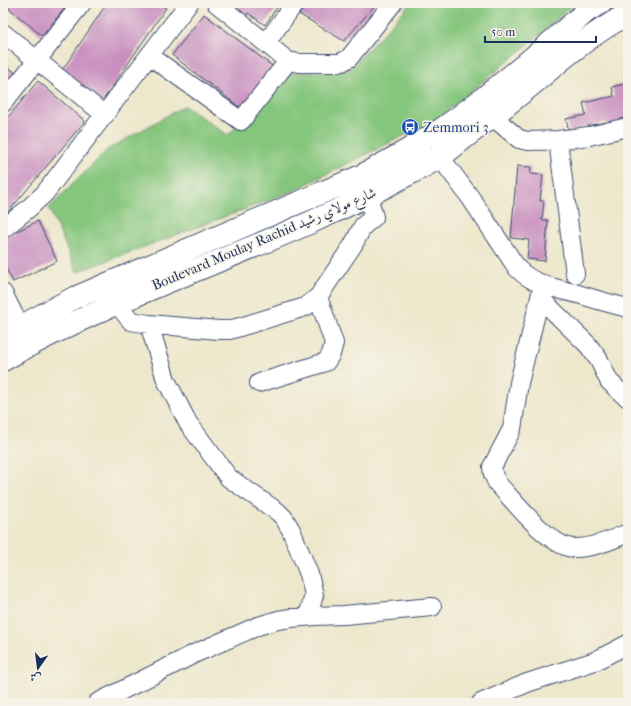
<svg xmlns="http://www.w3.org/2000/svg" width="631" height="706" viewBox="0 0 631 706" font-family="'IM FELL French Canon',Amiri,serif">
  <rect width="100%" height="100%" fill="#f7f3e8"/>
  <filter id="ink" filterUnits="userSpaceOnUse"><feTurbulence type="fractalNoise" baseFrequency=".025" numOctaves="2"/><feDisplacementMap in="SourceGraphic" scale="8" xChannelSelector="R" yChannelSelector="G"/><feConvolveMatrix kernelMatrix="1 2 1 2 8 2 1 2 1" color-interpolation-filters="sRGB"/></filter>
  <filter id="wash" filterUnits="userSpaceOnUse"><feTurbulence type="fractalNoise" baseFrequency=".012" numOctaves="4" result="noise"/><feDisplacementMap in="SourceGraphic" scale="16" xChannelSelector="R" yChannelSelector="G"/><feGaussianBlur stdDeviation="0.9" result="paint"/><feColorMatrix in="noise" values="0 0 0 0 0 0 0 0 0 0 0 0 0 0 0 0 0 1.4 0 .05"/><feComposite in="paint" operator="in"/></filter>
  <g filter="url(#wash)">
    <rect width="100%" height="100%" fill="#ede7cb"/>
    <!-- green -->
    <path fill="#85c67d" stroke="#507a6e" d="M411,3H575L530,43L437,119L291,192L77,272L49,208L107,150L184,106L228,135L291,73L348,71Z"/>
    <g id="blocks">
      <!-- building -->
      <path fill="#c88fc0" d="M3,3H69L42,36Z
        M107,3H158L166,8L101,103L59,75Z
        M221,3H280L265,25L248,13L244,20Z
        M310,3H377L344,41L299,14Z
        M204,14L275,68L243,110L172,55Z
        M3,63L17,74L3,90Z
        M624,71H628V121L607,125L606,122L587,126L588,128L569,132L566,119L586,115L583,103L614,96L612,87L627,83Z
        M38,81L85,121L3,218V123Z
        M517,166L531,167L530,174L543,175L540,201H544L542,220H548L545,261L527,259L529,240L511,238Z
        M38,221L57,261L13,282L3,262V238Z"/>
    </g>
  </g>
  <g filter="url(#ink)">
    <use href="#blocks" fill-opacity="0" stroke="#3a4b6e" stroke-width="1"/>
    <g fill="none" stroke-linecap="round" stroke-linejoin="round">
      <!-- minor casing -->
      <g stroke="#3a4b6e" stroke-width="20">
        <path id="minor" d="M216,3L288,61L299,63H337L342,62L349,58L393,3
          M3,33L105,115
          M266,43L295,3
          M150,56L241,121L288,61
          M3,103L82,3
          M493,117L519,139L528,141L558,140L589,136L628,127
          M558,140L575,274
          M440,157L470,197L517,268C533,285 555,288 578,294C594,299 611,304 628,308
          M3,229L29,208L45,193L189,3
          M543,285L519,383L512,429L492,467L493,474L497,483C514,501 551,549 575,548C594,548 611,540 628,533
          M3,293L20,327
          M540,298L588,345L599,360L609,381L620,392L628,398
          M117,304L131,321L149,324L219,330H229L240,327L305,307L318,297L353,245L363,226L374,217L368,196
          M149,324L166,380L188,423L229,478L278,512L284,518L291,530L309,574L314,595L308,616
          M259,383L326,362L331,354L334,343L318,297
          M97,703L196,653L258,626L278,620L291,618L315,616L344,615L432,607
          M481,703L527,683L595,661L628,644"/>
      </g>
      <!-- major casing -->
      <g stroke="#3a4b6e" stroke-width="24">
        <path id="major" d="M3,336L72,299L361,176C392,159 425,142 453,121C500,87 544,48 588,10L601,3
          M3,360C131,286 277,247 407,175C417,170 428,164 438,158C447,152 456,145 464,138C488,120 512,101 535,82C564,57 594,32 628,14"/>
      </g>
      <!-- minor -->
      <use href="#minor" stroke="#fff" stroke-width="18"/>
      <!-- major -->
      <use href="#major" stroke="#fff" stroke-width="22"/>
    </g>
  </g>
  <!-- icons -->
  <defs>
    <g id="bus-disc" transform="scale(0.9)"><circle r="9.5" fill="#1a4fb4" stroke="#f7f3e8"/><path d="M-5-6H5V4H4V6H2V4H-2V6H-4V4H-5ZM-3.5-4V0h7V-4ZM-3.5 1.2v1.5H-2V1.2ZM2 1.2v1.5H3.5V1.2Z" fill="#fff"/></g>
  </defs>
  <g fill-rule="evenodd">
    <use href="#bus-disc" x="410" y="127"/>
  </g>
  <g text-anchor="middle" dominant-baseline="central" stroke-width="3" stroke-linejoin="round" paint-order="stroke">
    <!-- transit labels -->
    <g font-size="14" fill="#164399" stroke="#f7f3e8" text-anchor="start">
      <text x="423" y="127">Zemmori 3</text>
    </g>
    <!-- street labels -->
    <g font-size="14" fill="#1b2f5e" stroke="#f7f3e8">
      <text transform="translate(264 239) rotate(-23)">Boulevard Moulay Rachid شارع مولاي رشيد</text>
    </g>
  </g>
  <!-- margin -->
  <rect width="631" height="706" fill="none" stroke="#f7f3e8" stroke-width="16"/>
  <!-- north arrow -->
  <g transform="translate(38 668) rotate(194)" stroke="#f7f3e8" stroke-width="3" paint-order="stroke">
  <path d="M0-3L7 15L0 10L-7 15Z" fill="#1b2f5e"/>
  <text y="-6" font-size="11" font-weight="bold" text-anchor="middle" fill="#1b2f5e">ش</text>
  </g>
  <!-- scale -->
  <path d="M485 36v6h111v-6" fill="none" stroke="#1b2f5e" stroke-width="2"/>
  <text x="491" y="36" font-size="12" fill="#1b2f5e" stroke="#f7f3e8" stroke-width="3" paint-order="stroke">50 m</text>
</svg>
